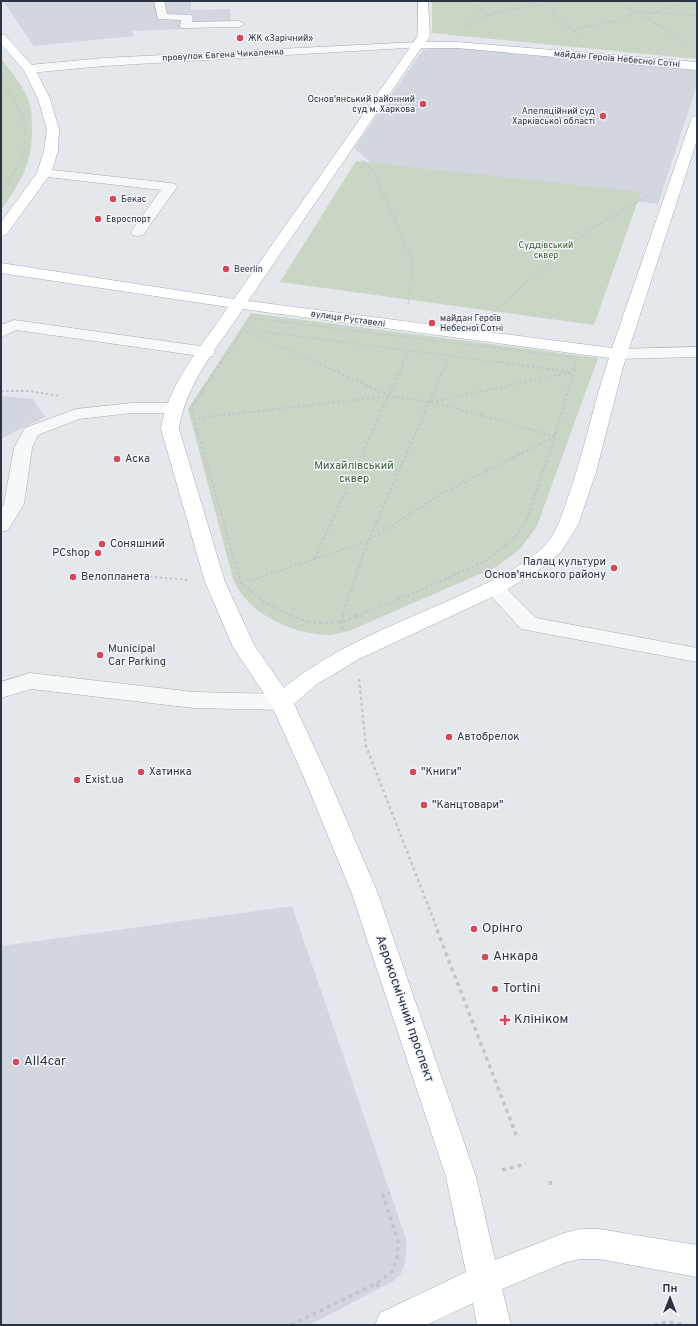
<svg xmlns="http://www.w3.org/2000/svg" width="698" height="1326" viewBox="0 0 698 1326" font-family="Overpass,sans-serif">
  <rect width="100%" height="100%" fill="#e4e7ec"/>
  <!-- built -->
  <path fill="#d2d6de" d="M3,1H191V10L230,9L231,27L132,31L134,36L34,46Z
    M449,46L690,68L697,71V85L658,204L379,170L354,148L423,50Z
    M1,396L33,399L45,417L1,439Z
    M292,906L406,1239V1254L404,1267L400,1275L392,1282L309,1325H1V946Z"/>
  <!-- green -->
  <path fill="#c9d6c5" d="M432,1H697V59L432,33Z
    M1,58C10,71 22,84 28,99C32,109 32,118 32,129C32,165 21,181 1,210Z
    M356,161L641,192L594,325L280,282Z
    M251,313L598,358L537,526L520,549L496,567L349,631C342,632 334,635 327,635C291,634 247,613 233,579L188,409Z"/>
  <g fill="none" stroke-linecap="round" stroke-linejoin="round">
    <!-- minor casing -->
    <g stroke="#a9aeb7" stroke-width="1">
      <path id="minor" d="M154,1H164L167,14L191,15L193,17L192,22L239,21L245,24L239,27L182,28L180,26L181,20L158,19Z
        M418,42L422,43L424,45L422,47L104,66L29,73L25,72L23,69L25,66L29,65L104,58Z
        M44,169L170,183L175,184L177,187L143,235L138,236L133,235L131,232L161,190L39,176L37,173L39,170Z
        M14,320L207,347L213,348L215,352L213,356L207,357L16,330L1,337V325Z
        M697,347V357L618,359L612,358L610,354L612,350L618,349Z
        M132,403H174L180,404L183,408L180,412L174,413H132L79,419L38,435L32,448L24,504L8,530L1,532V510L4,504L14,448L25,428L76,409Z
        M494,581L501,583L536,618L697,648V662L521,629L484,588L487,583Z
        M30,673L194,692L282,694L290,696L293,702L290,708L282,710L194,708L31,689L1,698V682Z"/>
    </g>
    <!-- major casing -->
    <g stroke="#a3abb8" stroke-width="1">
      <path id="major" d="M418,1H428L430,36L426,42H457L697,62V70L457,48H421L248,301L612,348L691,120L692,117L697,116V140L623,367L596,472L578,525L561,552L540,569L501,593L359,659L317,684L294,704L327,775L378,894L476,1177L495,1260L564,1233L580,1229H599L697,1245V1277L599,1259H580L564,1263L502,1289L511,1325H477L473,1303L427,1325H375L380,1313L466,1272L446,1177L352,894L303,775L271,704L233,647L205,582L161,429C168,383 203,345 228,307L1,273V263L234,299L418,36ZM243,309L609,358C593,405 584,454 567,500C562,515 557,532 546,544C529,564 485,584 461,595C402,622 334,646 284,688L254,645L225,582L179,429C185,384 218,347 243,309Z
        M1,34L5,35L35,69L50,99L59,129L58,151L51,173L6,235L1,236V222L37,173L44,151L47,129L38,99L24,70L1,44Z"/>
    </g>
    <!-- path-far3 -->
    <path stroke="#c2c5cb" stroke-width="1.5" stroke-dasharray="1.5 1.5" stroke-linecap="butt" d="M464,1L488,14
      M528,1L535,4L536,1
      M562,1L556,2L552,12L573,30
      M600,1L614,2
      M637,12L668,31L685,44
      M637,12L697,16
      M656,12L690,1
      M464,26L497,12L556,2
      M580,36L573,30L617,20L637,12L615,1
      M1,83C21,103 32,132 21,159C16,171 8,181 1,191
      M362,160L374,172L413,263L408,306
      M490,316L531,278L592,228L648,196
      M249,330L505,363
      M246,331L317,363
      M221,363L251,318L577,358L575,363
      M403,363L409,351
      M447,363L450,356"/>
    <!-- path-far2 -->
    <path stroke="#c2c5cb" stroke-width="2" stroke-dasharray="2.5 2.5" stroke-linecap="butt" d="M221,362L191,408L241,583L263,601L292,616
      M315,362L389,396
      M497,362L571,372
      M1,391H29L60,396
      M432,402L555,436
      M198,418L389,396L430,402L573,372
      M315,558L404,362
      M115,574L189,580
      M242,583L368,541L436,497L554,437
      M342,616L368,541L447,362
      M356,616L426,588L486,561L516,536L527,519L555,436L576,362"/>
    <!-- path-far1 -->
    <path stroke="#c2c5cb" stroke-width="2.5" stroke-dasharray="3 3" stroke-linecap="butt" d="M290,615C303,622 325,625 340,622C346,621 353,617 358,615
      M343,615L340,622L343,630
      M359,679L366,746L438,931"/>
    <!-- path -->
    <path stroke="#c2c5cb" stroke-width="3.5" stroke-dasharray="4 4" stroke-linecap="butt" d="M437,930L517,1137
      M502,1170L526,1164
      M550,1181L551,1185
      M377,1283L379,1289
      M291,1325L377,1283L392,1272L397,1259L398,1241L383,1195L390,1193
      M654,1325L667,1322L686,1325"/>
    <!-- minor -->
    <use href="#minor" fill="#f7f8fa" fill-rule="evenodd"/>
    <!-- major -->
    <use href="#major" fill="#fff" fill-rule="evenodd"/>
  </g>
  <!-- markers -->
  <g fill="#d1495b" stroke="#f4f6f9" stroke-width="1.5">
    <circle cx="240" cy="38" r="4"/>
    <circle cx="423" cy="104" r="4"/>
    <circle cx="603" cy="116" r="4"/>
    <circle cx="113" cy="199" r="4"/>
    <circle cx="98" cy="219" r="4"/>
    <circle cx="226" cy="269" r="4"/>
    <circle cx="432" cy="323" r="4"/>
    <circle cx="117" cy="459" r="4"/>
    <circle cx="102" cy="544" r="4"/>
    <circle cx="98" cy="553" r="4"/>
    <circle cx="614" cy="568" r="4"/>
    <circle cx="73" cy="577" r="4"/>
    <circle cx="100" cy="655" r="4"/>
    <circle cx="449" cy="737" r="4"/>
    <circle cx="141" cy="772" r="4"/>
    <circle cx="413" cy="772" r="4"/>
    <circle cx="77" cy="780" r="4"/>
    <circle cx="424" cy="805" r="4"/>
    <circle cx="474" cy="929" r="4"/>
    <circle cx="485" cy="957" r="4"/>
    <circle cx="495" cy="989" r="4"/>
    <path d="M503 1014h4v4h4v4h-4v4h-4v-4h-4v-4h4z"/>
    <circle cx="16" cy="1062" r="4"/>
  </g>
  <g text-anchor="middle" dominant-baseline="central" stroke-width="3" stroke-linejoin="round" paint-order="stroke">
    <!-- far-poi labels -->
    <g font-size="9" fill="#2b3445" stroke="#f4f6f9" text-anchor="start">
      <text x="248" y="38">ЖК «Зарічний»</text>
      <text x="415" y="99" text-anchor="end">Основ'янський районний<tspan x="415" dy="10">суд м. Харкова</tspan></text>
      <text x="595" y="111" text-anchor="end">Апеляційний суд<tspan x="595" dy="10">Харківської області</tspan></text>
      <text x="121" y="199">Бекас</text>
      <text x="106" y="219">Евроспорт</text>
      <text x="234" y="269">Beеrlin</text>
      <text x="440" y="318">майдан Героїв<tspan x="440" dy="10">Небесної Сотні</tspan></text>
    </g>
    <!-- far-street labels -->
    <g font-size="9" fill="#2b3445" stroke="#f4f6f9">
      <text transform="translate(223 55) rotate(-3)">провулок Євгена Чикаленка</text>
      <text transform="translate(617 59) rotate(5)">майдан Героїв Небесної Сотні</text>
      <text transform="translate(348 319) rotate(8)">вулиця Руставелі</text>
    </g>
    <!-- far-park labels -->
    <g font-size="9" fill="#3f6138" stroke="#f4f6f9">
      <text x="546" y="245">Суддівський<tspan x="546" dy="10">сквер</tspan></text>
    </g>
    <!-- poi labels -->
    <g font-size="11" fill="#2b3445" stroke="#f4f6f9" text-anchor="start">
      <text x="125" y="459">Аска</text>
      <text x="110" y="544">Соняшний</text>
      <text x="90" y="553" text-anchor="end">PCshop</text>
      <text x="606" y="562" text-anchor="end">Палац культури<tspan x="606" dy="13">Основ'янського району</tspan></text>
      <text x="81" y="577">Велопланета</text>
      <text x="108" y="649">Municipal<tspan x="108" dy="13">Car Parking</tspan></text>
      <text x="457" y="737">Автобрелок</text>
      <text x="149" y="772">Хатинка</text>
      <text x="421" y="772">"Книги"</text>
      <text x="85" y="780">Exist.ua</text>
      <text x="432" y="805">"Канцтовари"</text>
    </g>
    <!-- park labels -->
    <g font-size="11" fill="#3f6138" stroke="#f4f6f9">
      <text x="354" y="466">Михайлівський<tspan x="354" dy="13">сквер</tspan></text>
    </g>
    <!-- near-poi labels -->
    <g font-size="13" fill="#2b3445" stroke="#f4f6f9" text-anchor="start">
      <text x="482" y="929">Орінго</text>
      <text x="493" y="957">Анкара</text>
      <text x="503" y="989">Tortini</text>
      <text x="514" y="1020">Клініком</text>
      <text x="24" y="1062">All4car</text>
    </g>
    <!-- near-street labels -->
    <g font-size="13" fill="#2b3445" stroke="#f4f6f9">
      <text transform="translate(404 1009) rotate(71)">Аерокосмічний проспект</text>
    </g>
  </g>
  <!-- border -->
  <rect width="698" height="1326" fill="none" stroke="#2b3445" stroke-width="4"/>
  <!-- north arrow -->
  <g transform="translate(670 1298)" stroke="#f4f6f9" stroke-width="3" paint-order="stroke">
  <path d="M0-3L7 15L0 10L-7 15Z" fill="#2b3445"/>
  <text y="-6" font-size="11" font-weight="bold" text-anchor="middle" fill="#2b3445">Пн</text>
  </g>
</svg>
